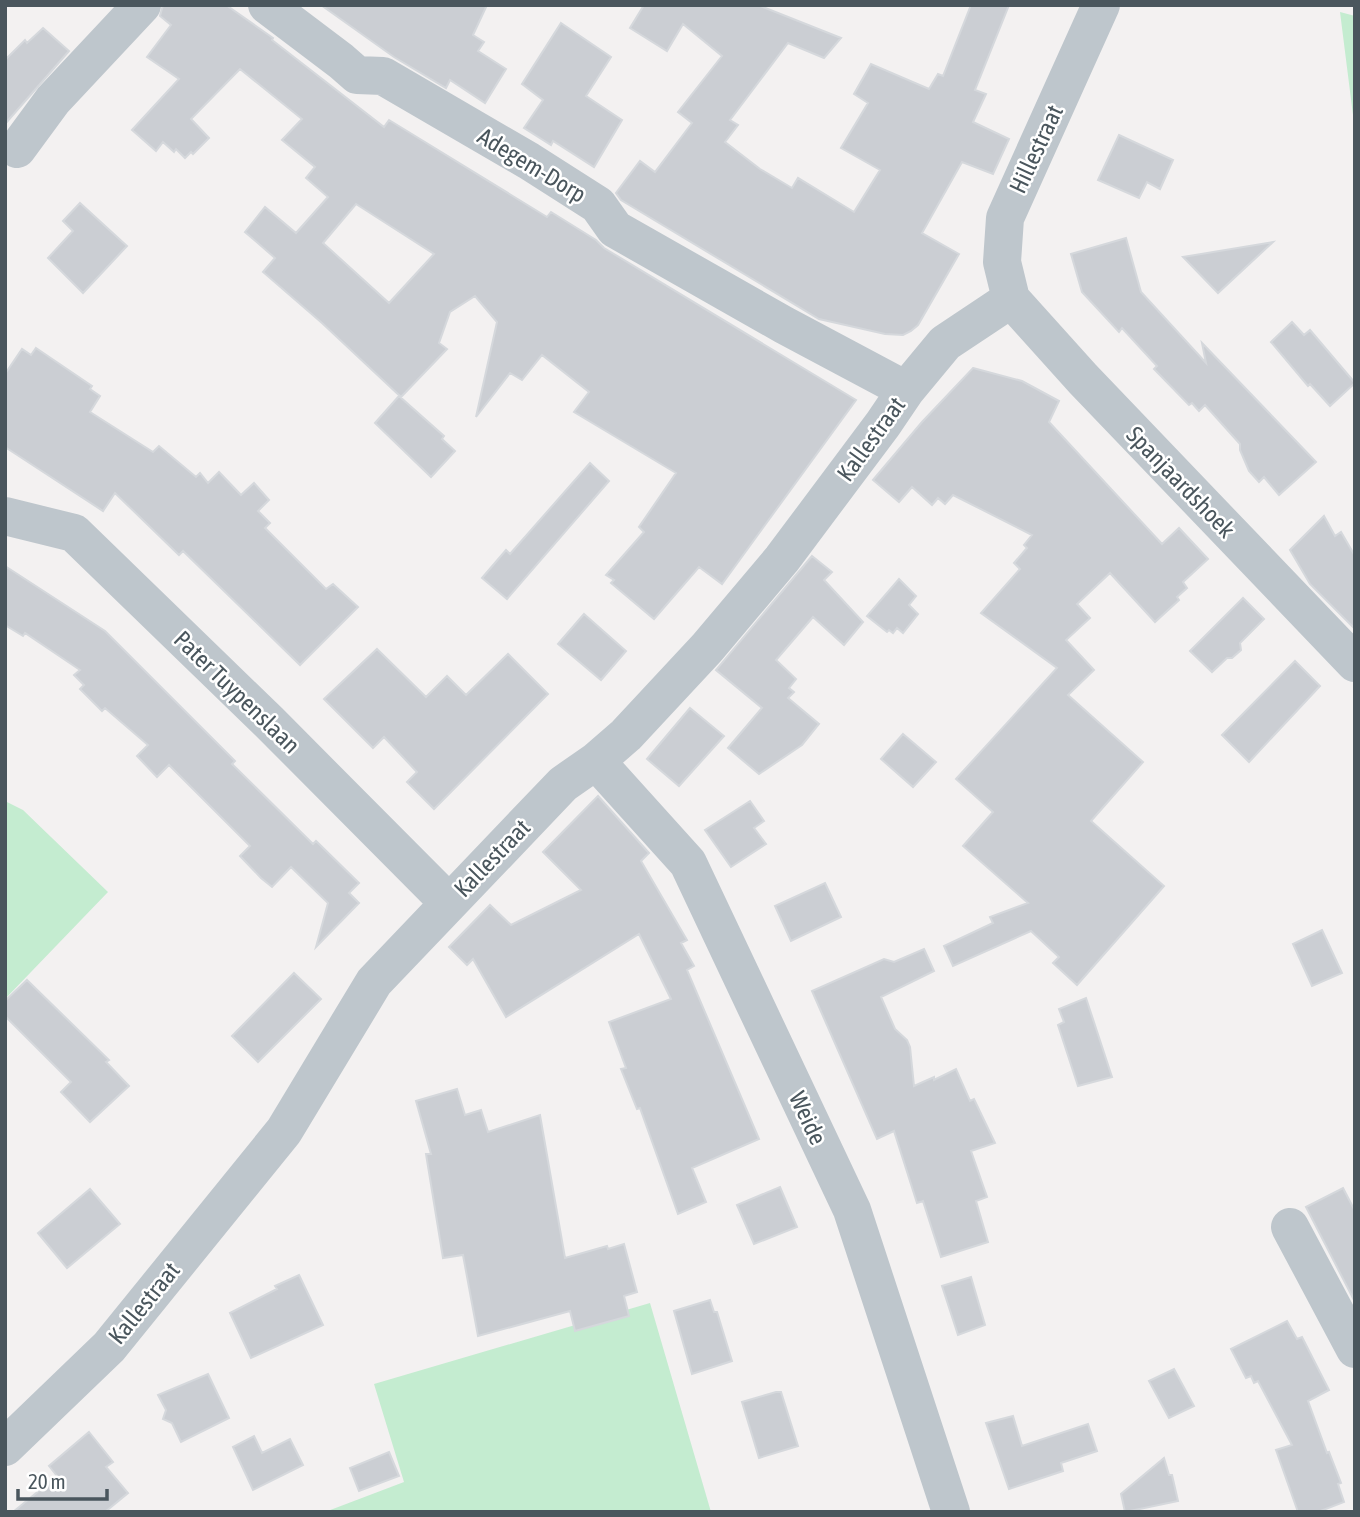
<svg xmlns="http://www.w3.org/2000/svg" width="1360" height="1517" viewBox="0 0 1360 1517" font-family="'Asap Condensed',sans-serif">
  <rect width="100%" height="100%" fill="#f3f1f1"/>
  <!-- green -->
  <path fill="#c4ecd0" d="M1340,12L1355,16V131Z
    M5,801L23,810L108,892L5,999Z
    M650,1303L711,1512H325L404,1482L374,1384Z"/>
  <!-- building -->
  <path fill="#cbced3" stroke="#d5d8dc" stroke-width="2" fill-rule="evenodd" d="M163,5H226L273,38L272,40L384,127L389,120L547,217L551,212L596,240L604,248L856,400L722,584L699,567L654,619L611,583L614,580L606,575L644,532L639,527L676,473L574,412L589,392L542,355L522,380L510,373L476,417L497,322L475,296L450,312L439,343L447,349L401,397L322,323L263,272L275,258L245,232L265,207L296,233L328,197L306,178L315,167L282,140L302,119L240,69L191,119L209,138L193,154L191,152L185,158L176,149L174,152L163,142L156,151L132,130L179,79L147,57L171,25L160,16ZM356,204L434,254L389,303L323,243Z
    M321,5H487L473,35L484,42L478,51L506,69L485,103L450,80L446,88L394,57Z
    M644,5H758L841,38L824,58L788,43L730,120L738,125L725,142L760,169L792,188L798,178L854,212L880,170L841,148L868,103L854,94L871,64L929,89L938,74L943,76L971,5H1009L975,90L986,94L973,122L1009,139L993,174L962,162L922,233L959,254L918,325L911,331L903,335L885,334L819,319L621,200L616,193L640,161L655,172L692,123L678,112L722,56L683,24L667,51L630,28Z
    M561,23L611,57L586,96L622,120L594,167L553,141L551,145L524,128L543,100L522,84Z
    M43,28L69,51L5,124V60L25,40L27,43Z
    M1119,135L1173,160L1160,189L1147,182L1139,198L1098,180Z
    M80,203L127,246L83,293L48,258L73,231L63,221Z
    M1126,238L1141,292L1206,363L1202,343L1316,462L1279,495L1264,477L1259,482L1249,471L1240,450V444L1205,405L1199,411L1192,403L1189,405L1154,369L1157,366L1122,328L1119,332L1082,292L1071,254Z
    M1273,242L1218,293L1183,257Z
    M1292,322L1304,335L1310,330L1355,383L1330,406L1310,384L1308,386L1271,342Z
    M36,348L92,386L90,389L100,396L90,412L153,452L159,446L196,477L200,473L208,483L219,472L241,495L254,483L269,500L258,511L270,523L265,528L326,589L333,584L358,607L300,665L183,551L179,555L115,493L103,511L5,447V374L22,349L31,355Z
    M973,368L1022,381L1059,401L1049,422L1162,544L1179,528L1208,559L1183,582L1187,588L1177,597L1179,600L1155,622L1110,573L1077,604L1090,618L1066,640L1094,670L1068,695L1143,762L1091,821L1164,886L1077,985L1053,963L1059,957L1031,931L953,966L944,946L993,923L990,917L1028,903L963,846L993,812L956,779L1057,668L981,613L1020,569L1014,563L1027,548L1024,545L1032,535L953,495L945,504L938,498L932,505L912,487L899,502L873,480L922,422Z
    M399,396L444,436L442,439L455,451L431,477L375,423Z
    M590,463L609,481L507,599L482,578L506,550L510,554Z
    M1324,516L1335,536L1341,532L1355,556V629L1310,584L1290,550Z
    M812,556L832,572L824,580L863,622L844,645L813,617L776,660L796,679L789,688L794,692L788,698L819,724L802,745L759,774L728,748L762,708L716,670Z
    M5,566L105,631L235,761L232,764L313,844L316,841L359,883L349,893L359,903L316,947L328,903L291,867L272,887L261,878L240,856L250,846L169,765L157,777L137,756L148,745L105,708L102,711L80,689L84,685L74,675L80,670L25,633L23,636L5,625Z
    M899,579L916,596L909,605L918,614L903,633L897,628L893,633L889,630L887,632L867,616Z
    M1243,598L1264,619L1240,643L1241,650L1232,658H1227L1212,672L1190,651Z
    M584,614L626,651L601,680L558,644Z
    M377,649L426,697L447,676L466,695L508,654L548,694L434,809L407,782L417,772L384,737L373,748L324,699Z
    M1295,661L1320,686L1249,762L1222,735Z
    M690,708L724,736L679,786L647,759Z
    M903,734L936,762L913,787L881,759Z
    M598,796L649,853L641,861L687,940L681,943L694,966L687,970L759,1139L692,1168L706,1202L678,1214L640,1108L637,1109L621,1069L626,1068L609,1022L671,999L639,934L506,1017L473,959L467,965L449,947L490,905L511,925L581,890L543,852Z
    M750,801L764,821L754,828L766,844L731,867L705,830Z
    M825,883L841,917L791,941L775,906Z
    M1322,930L1342,973L1312,986L1293,944Z
    M924,949L934,971L881,997L895,1029L907,1040L910,1047L914,1086L934,1077V1080L956,1069L970,1101L974,1099L995,1143L971,1151L987,1197L976,1201L988,1242L941,1257L923,1201L917,1203L894,1131L877,1139L812,991L884,959L894,962Z
    M294,973L321,999L258,1062L232,1036Z
    M27,980L109,1060L106,1062L129,1086L90,1122L61,1092L71,1082L5,1016V1001Z
    M1086,998L1112,1077L1078,1086L1058,1025L1064,1022L1059,1009Z
    M457,1089L465,1115L481,1110L488,1132L540,1115L565,1258L607,1246L608,1249L624,1244L637,1292L624,1296L629,1316L575,1331L570,1311L478,1336L463,1255L443,1258L426,1154H431L416,1101Z
    M780,1187L797,1227L754,1244L737,1205Z
    M1343,1188L1355,1211V1302L1306,1207Z
    M90,1189L120,1224L67,1268L38,1233Z
    M299,1275L323,1325L251,1358L230,1313L277,1289L275,1286Z
    M971,1277L985,1325L958,1335L942,1286Z
    M710,1300L714,1312H717L732,1361L692,1374L674,1311Z
    M1287,1321L1297,1339L1302,1337L1329,1390L1308,1401L1327,1453L1329,1452L1341,1483L1338,1484L1344,1502L1318,1512H1298L1276,1450L1292,1445L1258,1381L1254,1383L1251,1376L1246,1378L1231,1349Z
    M1174,1369L1194,1406L1169,1418L1149,1381Z
    M208,1374L229,1418L181,1442L172,1423L163,1419L166,1410L158,1395Z
    M776,1392H781L798,1446L759,1458L742,1402Z
    M1013,1416L1022,1446L1088,1424L1097,1451L1061,1463L1063,1471L1009,1489L986,1423Z
    M89,1432L113,1462L106,1467L128,1493L105,1512H13L57,1476L49,1466Z
    M254,1436L262,1453L290,1439L303,1465L253,1490L233,1447Z
    M389,1452L399,1476L359,1491L350,1468Z
    M1164,1458L1169,1475H1172L1178,1501L1125,1512L1121,1494Z"/>
  <g fill="none" stroke-linecap="round" stroke-linejoin="round">
    <!-- minor -->
    <path stroke="#bec6cc" stroke-width="38" d="M267,5L341,61L357,75L383,76L529,161L598,205L615,229L784,325L906,390
      M1101,5L1005,218L1002,262L1011,299L1083,379L1355,663
      M17,149L53,100L142,5
      M5,516L74,533L269,722L449,903
      M596,761L688,863L852,1210L951,1512
      M1290,1227L1355,1349
      M5,1447L109,1347L284,1131L374,982L563,784L596,761L626,735L707,648L782,559L883,424L906,390L945,343L1011,299"/>
  </g>
  <g text-anchor="middle" dominant-baseline="central" stroke-width="5" stroke-linejoin="round" paint-order="stroke">
    <!-- street labels -->
    <g font-size="24" fill="#4a565d" stroke="#fff">
      <text transform="translate(1036 149) rotate(-65)">Hillestraat</text>
      <text transform="translate(532 165) rotate(31)">Adegem-Dorp</text>
      <text transform="translate(871 439) rotate(-54)">Kallestraat</text>
      <text transform="translate(1181 482) rotate(46)">Spanjaardshoek</text>
      <text transform="translate(237 692) rotate(44)">Pater Tuypenslaan</text>
      <text transform="translate(492 858) rotate(-46)">Kallestraat</text>
      <text transform="translate(808 1118) rotate(65)">Weide</text>
      <text transform="translate(144 1303) rotate(-51)">Kallestraat</text>
    </g>
  </g>
  <!-- border -->
  <rect width="1360" height="1517" fill="none" stroke="#4a565d" stroke-width="14"/>
  <!-- scale -->
  <path d="M18 1489v10h89v-10" fill="none" stroke="#4a565d" stroke-width="3.5"/>
  <text x="28" y="1489" font-size="21" fill="#4a565d" stroke="#ffffff" stroke-width="5" paint-order="stroke">20 m</text>
</svg>
